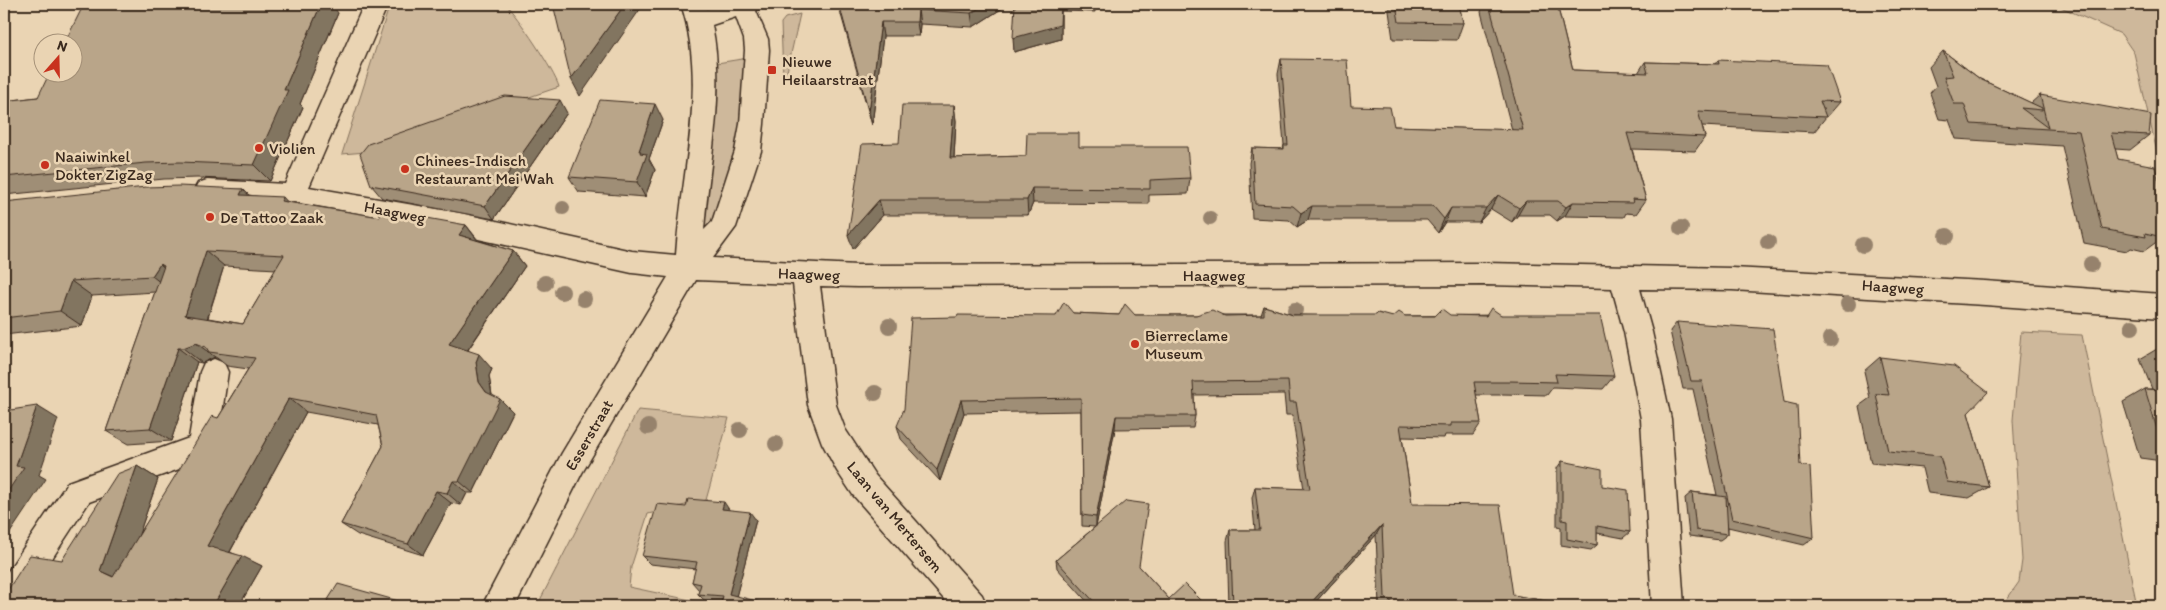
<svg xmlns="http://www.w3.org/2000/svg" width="2166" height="610" viewBox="0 0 2166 610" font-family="Itim,sans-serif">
  <rect width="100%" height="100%" fill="#ead4b3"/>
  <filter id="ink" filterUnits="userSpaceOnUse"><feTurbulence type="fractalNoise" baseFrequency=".02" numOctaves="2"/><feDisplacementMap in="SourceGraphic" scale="10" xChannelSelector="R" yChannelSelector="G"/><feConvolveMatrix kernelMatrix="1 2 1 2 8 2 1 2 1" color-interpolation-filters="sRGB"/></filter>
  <g filter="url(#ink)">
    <!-- green -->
    <path fill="#ceb89b" stroke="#84715c" d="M390,4H505C517,15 555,72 559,87L366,152L342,154Z
      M2054,4H2162V174L2134,53L2121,34Z
      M800,14L786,76H783L781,23L785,18Z
      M748,58L741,145L717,212L703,233L717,96V63Z
      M2021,332L2082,335L2137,606H2002L2019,582L2022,560L2013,420Z
      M638,410L729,418L706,500L648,514L631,567L629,587L695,601L696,606H537Z"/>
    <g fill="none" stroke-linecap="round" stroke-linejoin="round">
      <!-- minor casing -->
      <g stroke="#3b2a1e" stroke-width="3">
        <path id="minor" d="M364,4H388L309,187L460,213L632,251L676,255C681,172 708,85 681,4H705L706,9L724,4H762L756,11L768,39L769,50L764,124L761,151L736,227L713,258L857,265L1486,263L1732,268L1985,281L2162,294V318L1985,305L1732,290L1640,289L1652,332L1671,419L1684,606H1652L1641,419L1624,332L1612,288L1486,285L857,287L820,286L836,405L845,429L875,475L982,595L987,606H950L853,495L837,471L822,443L808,405L793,284L696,280L582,473L515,606H482L562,453L668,277L632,273L460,235L335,212L293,206L207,200L198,197L194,190L198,183L207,180L285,184ZM736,17L744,39L745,50L740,124L735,151L712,222L704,230C709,162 726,93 712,25Z
          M214,359L224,363L228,372L217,447L212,457L89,502L21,606H4V577L68,482L189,438L200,372L204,363Z"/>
      </g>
      <!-- minor -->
      <use href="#minor" fill="#ead4b3" fill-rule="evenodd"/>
    </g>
    <!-- trees -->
    <g fill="#96826c">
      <circle cx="563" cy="208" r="7"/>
      <circle cx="1210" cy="218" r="7"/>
      <circle cx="1681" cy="228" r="8"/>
      <circle cx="1947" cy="236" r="8"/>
      <circle cx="1768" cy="242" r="8"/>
      <circle cx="1863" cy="245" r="8"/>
      <circle cx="2091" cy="264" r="8"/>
      <circle cx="545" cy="283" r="8"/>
      <circle cx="562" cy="292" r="8"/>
      <circle cx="584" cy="299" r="8"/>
      <circle cx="1848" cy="304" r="8"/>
      <circle cx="1295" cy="310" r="8"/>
      <circle cx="889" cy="326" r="8"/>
      <circle cx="2132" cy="327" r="8"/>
      <circle cx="1830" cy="339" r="8"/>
      <circle cx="875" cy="393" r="8"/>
      <circle cx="648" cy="427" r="8"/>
      <circle cx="740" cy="430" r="8"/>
      <circle cx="776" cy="444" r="8"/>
    </g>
    <!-- wall -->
    <path fill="#9f8e76" stroke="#3b2a1e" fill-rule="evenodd" d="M838,4H1009L973,27L920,24L919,36H883L872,125Z
      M1015,4H1095V12L1061,11V39L1014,52Z
      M1388,4H1459L1463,23L1457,40L1393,39Z
      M1484,4H1557L1573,70L1638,73L1645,62L1715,64L1718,60L1840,102L1827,117H1826L1814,132L1702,126L1705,137L1695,151L1632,149L1646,200L1636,214L1626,213L1624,217L1565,216L1557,221L1550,215H1518L1512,222L1491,209L1479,222H1445L1438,233L1427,220H1308L1297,227L1289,220L1252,218L1249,163L1252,148L1283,149L1284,145L1278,74L1281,59L1351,106L1394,126L1512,130L1481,12Z
      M338,13L300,104L303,107L270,181L197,178L164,179L4,195V101L38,97Z
      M1943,51L1980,79L2031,103L2040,95L2149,135L2130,150L2115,149L2118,159L2162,194V238L2144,251L2131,248L2127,251L2084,243L2062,146L1956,139L1949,120L1939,119L1930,93L1936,86L1929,67Z
      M954,105L956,121L954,158L1026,156L1079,147L1190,178L1188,194L1149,195V204L1033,203L1028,215H883L853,249L899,143Z
      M567,113L494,219L382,198L371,185Z
      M663,120L649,159L655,170L645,197L579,192L569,177Z
      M243,189L249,195L380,217L466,225L478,240L513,251L525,266L468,350L492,369L489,376L492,395L513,412L473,493H467L461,505L451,503L423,555L358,535L341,524L383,446L378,425L306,412L230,552L262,566L239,606H4L62,560L137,466L158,479L139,534L218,418L248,369L227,366L217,358L215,357L202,363L197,362L171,441L128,444L106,431L155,292L92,296L82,326L4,335V202ZM224,266L276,269L243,324L208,318Z
      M1264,306L1293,315L1393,317L1405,316L1501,315L1614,376L1603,389L1553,387L1547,395L1502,394L1501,395H1476L1481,423L1473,435H1445L1444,438L1402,437L1412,504L1513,595L1573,606H1379L1376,535L1312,606H1229L1227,541L1230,530H1255L1252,498L1255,487L1304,489L1292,415H1286L1284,394L1194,395L1195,416L1193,428L1115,429L1096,526L1139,566L1169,599L1207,606H1091L1057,568L1056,560L1095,527L1082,526L1081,411L964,413L940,481L901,439L897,426L1056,316L1073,313L1119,315H1261Z
      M1677,322L1784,402L1800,465L1814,538L1804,545L1728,527V534L1720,540L1689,536L1685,498L1692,492L1717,495L1693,389H1683L1670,331Z
      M2162,346V461L2140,458L2123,402L2145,389H2152L2140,359Z
      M1880,357L1968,413L1989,487L1969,498L1928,493L1922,468L1871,463L1859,406L1870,398L1864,371Z
      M1562,461L1602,486L1630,532L1623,538L1597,533V545L1591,550L1561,545V527L1557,526V468Z
      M729,510L756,520L736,596L721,603L705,601L698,594L699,590L692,582L696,569L650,564L642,556Z"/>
    <!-- shaded-wall -->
    <path fill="#827460" stroke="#3b2a1e" d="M321,4H332L338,13L300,104L303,107L270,181L254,165L284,90Z
      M625,4H642L643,5L580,96L571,79Z
      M986,4H1009L973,27L971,13Z
      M1061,4V39L1014,52L1013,38Z
      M918,10L920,24L919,36L917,22Z
      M881,22L883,36L872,125L869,112Z
      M560,100L567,113L494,219L485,206Z
      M655,104L663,120L649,159L655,170L645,197L637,182L639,151Z
      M954,105L956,121L953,174L950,158Z
      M1032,188L1033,203L1028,215L1027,200Z
      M243,189L259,206L240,195Z
      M1498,195L1491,209L1479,222L1486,208Z
      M283,197L298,214L281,201Z
      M879,200L883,215L853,249L848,235Z
      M1526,201L1518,215L1512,222L1519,208Z
      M1573,202L1565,216L1557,221L1566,207Z
      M1312,206L1308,220L1297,227L1301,213Z
      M1451,208L1445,222L1438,233L1444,219Z
      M466,225L478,241L459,235Z
      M206,251L224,266L204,329L185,315Z
      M513,251L525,266L462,358L449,344Z
      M160,264L179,280L171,291L152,276Z
      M71,281L92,296L82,326L60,311Z
      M196,343L215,357L202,363L183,348Z
      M178,348L197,362L171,441L150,428Z
      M479,354L492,369L489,376L492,396L500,399L513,412L473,493L459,481L486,392L479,382L476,362Z
      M289,398L306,412L227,557L207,546Z
      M961,400L964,413L940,481L937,470Z
      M37,406L58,419L39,475L46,479L4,542V497L16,466Z
      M1116,416L1115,429L1096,527V517Z
      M137,466L158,479L123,581L100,571Z
      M453,481L467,493L461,505L447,493Z
      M436,491L451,503L423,555L408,544Z
      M724,502L730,511L722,509Z
      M750,512L756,520L735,601L729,594Z
      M1382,525L1376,535L1312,606H1308Z
      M242,556L262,566L239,606H213Z
      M175,599L191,606H171Z
      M1111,601L1110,606H1105Z
      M402,602L410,606H400Z
      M760,602L764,606H759Z"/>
    <!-- building -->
    <path fill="#b9a589" stroke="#3b2a1e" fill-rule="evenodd" d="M84,4H321L284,90H288L254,165L180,162L146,163L4,177V101L38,97L50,72H72V42H65Z
      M553,4H625L571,79Z
      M839,4H986L971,13L918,10L917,22H881L869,112Z
      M1015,4H1061L1060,25L1013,38Z
      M1396,4H1459L1463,23L1399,22Z
      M1489,4H1557L1573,70L1648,73L1645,62L1719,64L1718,60L1827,65L1840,102L1820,101L1826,117L1698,111L1705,137L1627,133L1646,200L1632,199L1633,203L1573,202L1566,207L1558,201H1526L1519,208L1498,195L1486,208H1451L1444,219L1433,206H1312L1301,213L1293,206L1255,204L1252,148L1284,149V145H1288L1281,59L1347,60L1351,106L1390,107L1394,126L1523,130Z
      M1943,51L1980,79L2042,108V110L2021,108L2048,128L2040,95L2151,115L2149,135L2111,133L2118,159L2155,166L2162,194V227H2161L2162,237L2145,233L2146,237L2102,229L2079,131L1971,124L1964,104H1954L1944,77L1953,76Z
      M505,96L560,100L485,206L371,185L360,154L368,144Z
      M600,100L655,104L639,151H641L640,153L647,154L637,182L569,177Z
      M902,105H954L950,158L1026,156L1027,133H1079V147H1187L1190,178L1150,180V189L1032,188L1027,200H879L848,235L862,144L899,143Z
      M179,186L243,189L240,195L283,197L281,201L380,217L377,209L466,225L459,235L513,251L449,344L479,354L476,362L479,382L486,392L500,399L459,481H453L447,493L436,491L408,544L341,524L383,446L376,415L289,398L207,546L242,556L213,606L175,599L171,606H4V596L30,555L62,560L117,474L137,466L100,571L113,577L212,416L218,418L255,358L209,352L206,347L196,343L183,348H178L150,428L106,431L164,266L160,264L152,276L71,281L60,311L4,318V202L146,187ZM206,251L284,255L243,324L185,315Z
      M1064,302L1073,313L1119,315L1125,304L1135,315H1196L1212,310L1225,316L1264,315V306L1293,315H1376L1378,313L1393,317L1399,312L1405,316H1435L1442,309L1450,315L1486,316L1491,308L1501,315H1600L1614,376L1555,374L1557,382L1509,381L1510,382H1474L1481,423H1451V426L1400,425L1412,504L1500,505L1513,595L1573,606H1397L1385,597L1382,525L1308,606H1233L1230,530H1260L1255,487L1310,489L1296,402H1290L1288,381L1193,382L1195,416H1116L1096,517L1082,515L1081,398L961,400L937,470L897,426L904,409L911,318L957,317L958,315L1056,316Z
      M1677,322L1773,329L1784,402L1797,405L1800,465L1810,467L1814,538L1732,519L1702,381H1691Z
      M1880,357L1954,366L1988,392L1968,413L1989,487L1947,482L1940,456L1888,451L1876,394L1889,395Z
      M2145,389L2162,390V446Z
      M37,406L16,466L24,467L4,497V411Z
      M1562,461L1602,469V486L1628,490L1630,532L1597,526V545L1567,539V521L1562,520Z
      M1692,492L1726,497L1728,534L1696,530Z
      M688,499L724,502L722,509L750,512L729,594L760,602L759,606H720L723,596L698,594L701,584L692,582L697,562L642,556L657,504L686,507Z
      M1126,501L1148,504L1139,566L1169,599L1185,584L1207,606H1116L1111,601L1105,606H1098L1056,560Z
      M338,584L402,602L400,606H324Z"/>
  </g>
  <!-- markers -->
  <g fill="#c8321e" stroke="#ead4b3" stroke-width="2">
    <rect x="767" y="65" width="10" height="10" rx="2.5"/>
    <circle cx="259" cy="148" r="5"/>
    <circle cx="45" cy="165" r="5"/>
    <circle cx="405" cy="169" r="5"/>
    <circle cx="210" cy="217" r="5"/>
    <circle cx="1135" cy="344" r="5"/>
  </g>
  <g text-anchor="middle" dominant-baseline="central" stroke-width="5" stroke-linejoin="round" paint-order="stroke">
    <!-- poi labels -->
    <g font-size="16" fill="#3b2a1e" stroke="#ead4b3" text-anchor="start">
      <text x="782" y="61">Nieuwe<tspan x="782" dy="18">Heilaarstraat</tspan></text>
      <text x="269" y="148">Violien</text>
      <text x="55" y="156">Naaiwinkel<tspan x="55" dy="18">Dokter ZigZag</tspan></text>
      <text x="415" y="160">Chinees-Indisch<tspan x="415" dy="18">Restaurant Mei Wah</tspan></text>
      <text x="220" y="217">De Tattoo Zaak</text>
      <text x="1145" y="335">Bierreclame<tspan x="1145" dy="18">Museum</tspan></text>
    </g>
    <!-- street labels -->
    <g font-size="16" fill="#3b2a1e" stroke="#ead4b3">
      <text transform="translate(395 212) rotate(11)">Haagweg</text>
      <text transform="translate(809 274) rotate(2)">Haagweg</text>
      <text x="1214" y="275">Haagweg</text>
      <text transform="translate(1893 287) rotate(4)">Haagweg</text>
      <text transform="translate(589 435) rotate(-60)">Esserstraat</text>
      <text transform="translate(895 517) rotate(50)">Laan van Mertersem</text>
    </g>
  </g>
  <!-- margin -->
  <rect width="2166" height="610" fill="none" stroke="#ead4b3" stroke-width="20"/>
  <rect x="10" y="10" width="2146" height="590" fill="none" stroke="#3b2a1e" stroke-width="2" filter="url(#ink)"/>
  <!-- north arrow -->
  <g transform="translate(58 58) rotate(20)"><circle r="24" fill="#ead4b3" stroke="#a49077"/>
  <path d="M0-4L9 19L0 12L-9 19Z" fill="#c8321e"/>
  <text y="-8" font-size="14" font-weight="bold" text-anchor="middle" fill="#3b2a1e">N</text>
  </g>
</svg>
